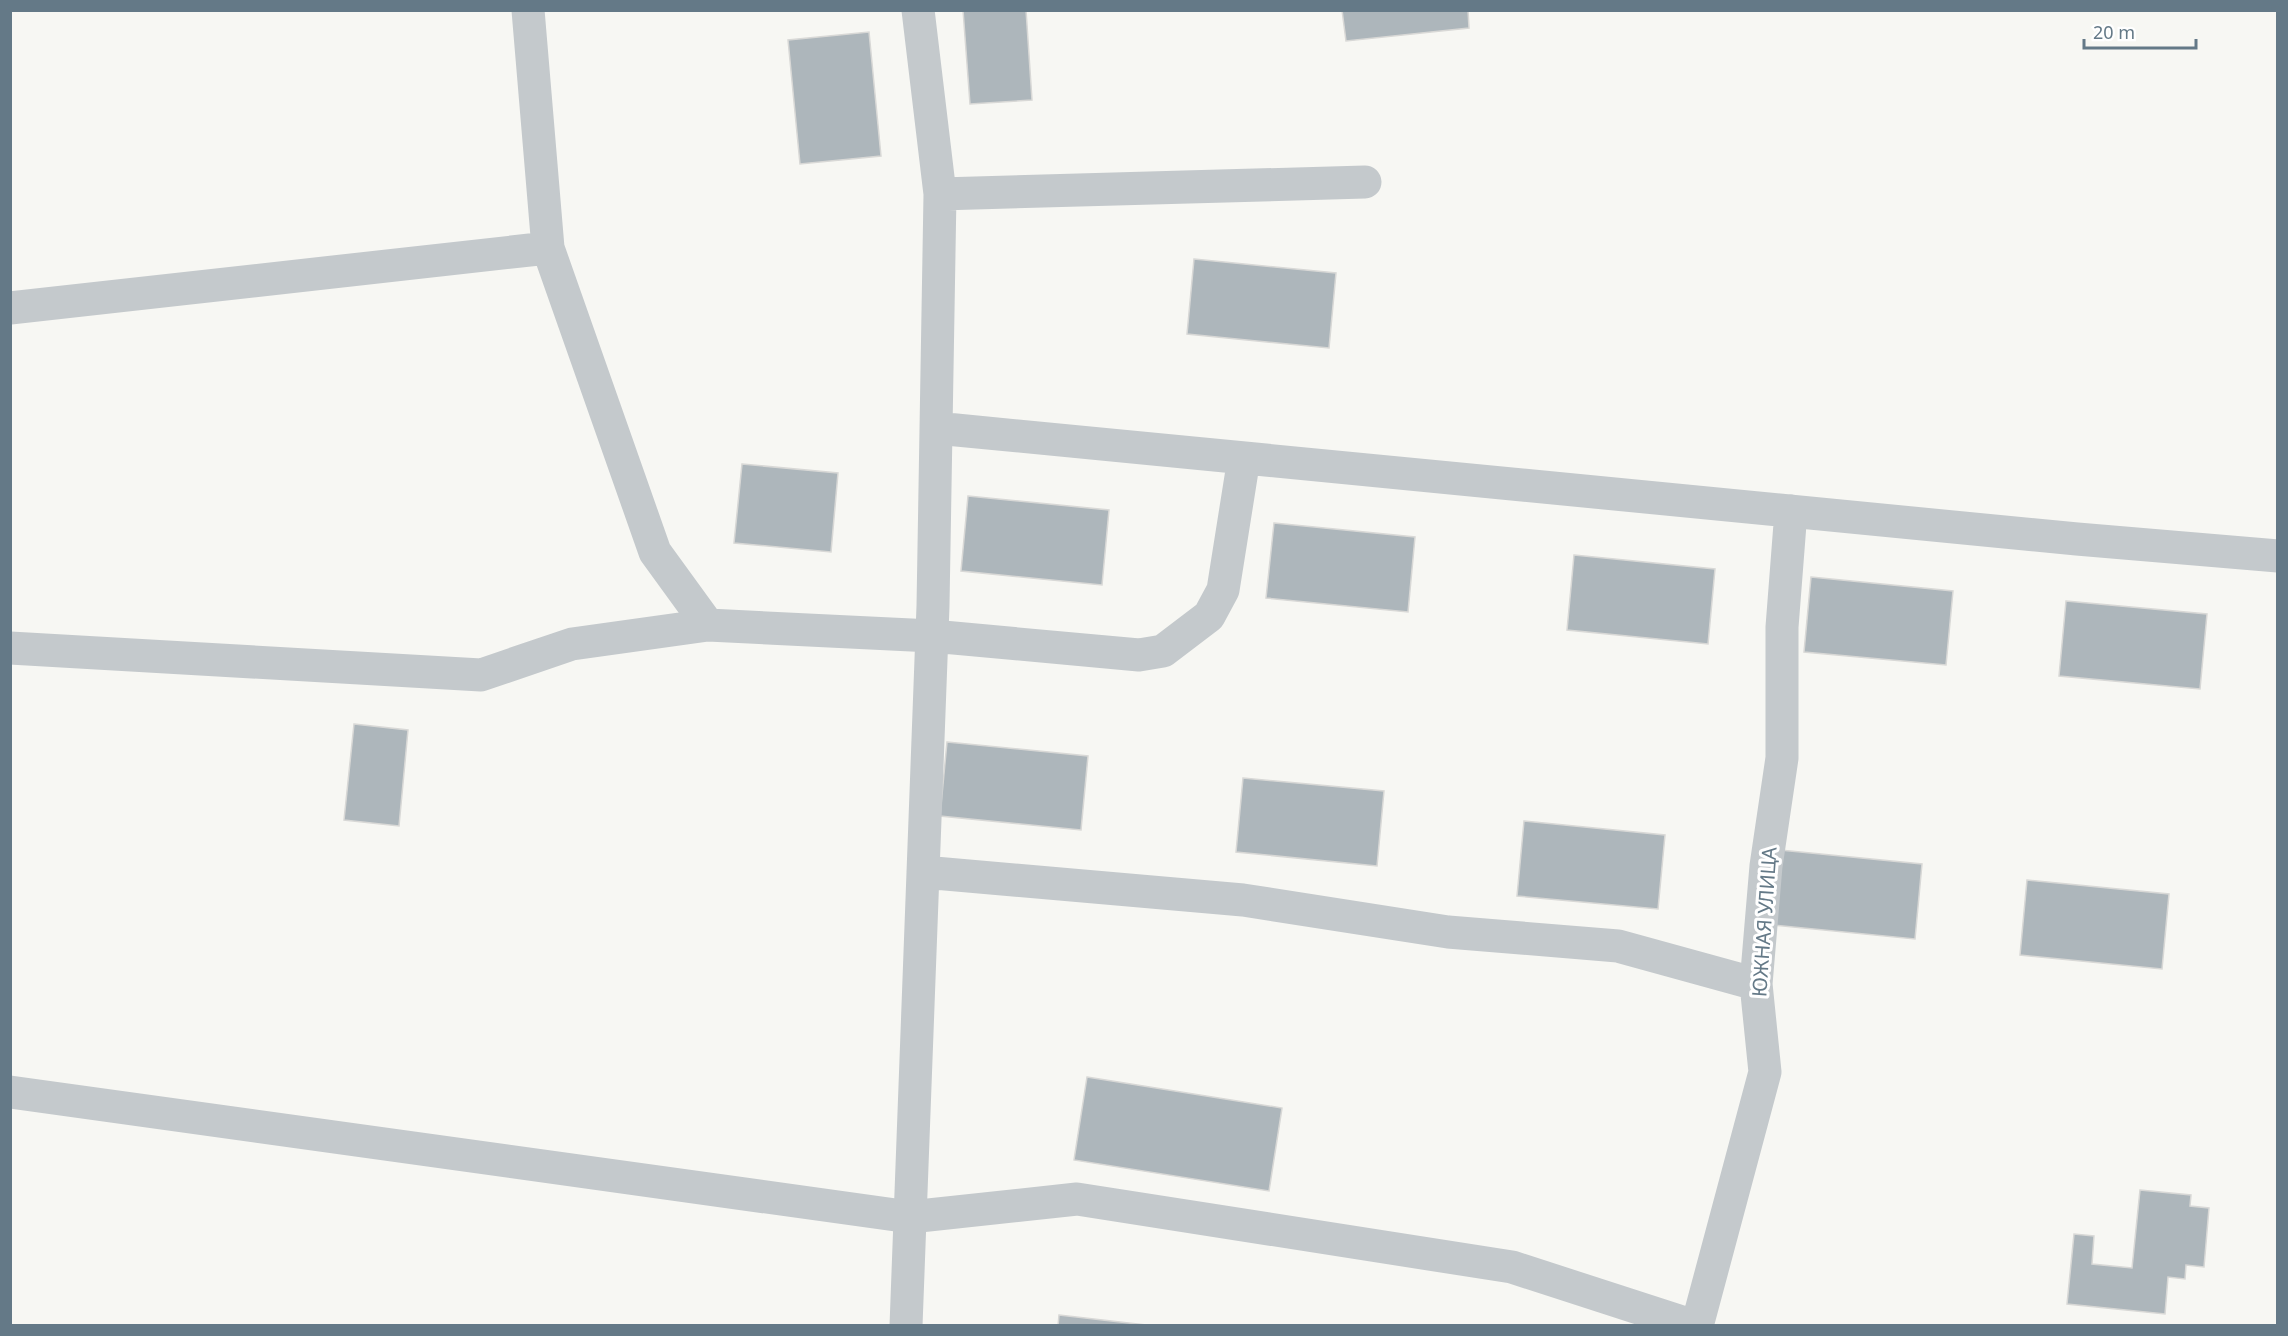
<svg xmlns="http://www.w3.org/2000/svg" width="2288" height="1336" viewBox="0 0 2288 1336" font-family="'Noto Sans',sans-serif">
  <rect width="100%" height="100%" fill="#f7f7f3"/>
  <!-- building -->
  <path fill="#adb6bb" stroke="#d8d8d6" stroke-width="1.5" d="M963,10H1026L1032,100L970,104Z
    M1342,10H1468L1469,28L1346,41Z
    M869,32L881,156L800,164L788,40Z
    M1194,259L1336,273L1329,348L1187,334Z
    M742,464L838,473L831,552L734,543Z
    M968,496L1109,510L1102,585L961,571Z
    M1274,523L1415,537L1408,612L1266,598Z
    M1574,555L1715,569L1708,644L1567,630Z
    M1811,577L1953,591L1946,665L1804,652Z
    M2066,601L2207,614L2200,689L2059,676Z
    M354,724L408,730L399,826L344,820Z
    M947,742L1088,756L1081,830L940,816Z
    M1243,778L1384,791L1377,866L1236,852Z
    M1524,821L1665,835L1658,909L1517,896Z
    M1780,850L1922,864L1915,939L1773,925Z
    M2027,880L2169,894L2162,969L2020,955Z
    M1087,1077L1282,1108L1269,1191L1074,1160Z
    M2140,1190L2191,1195L2190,1206L2209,1208L2204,1267L2186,1265L2185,1279L2168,1277L2165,1314L2067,1304L2074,1234L2094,1236L2092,1264L2132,1268Z
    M1059,1315L1155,1326H1058Z"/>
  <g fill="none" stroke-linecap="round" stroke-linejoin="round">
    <!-- minor -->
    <path stroke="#c4c9cc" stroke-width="33" d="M528,10L548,248L655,552L708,625
      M940,194L1365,182
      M10,308L548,248
      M936,428L2077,539L2278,556
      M10,648L481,675L572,644L708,625L932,636L1139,655L1163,651L1209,616L1223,590L1244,458
      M923,872L1243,900L1448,932L1618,946L1756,984
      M10,1092L910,1217L1077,1199L1512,1267L1694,1326
      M906,1326L933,606L940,194L918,10
      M1697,1326L1765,1072L1756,984L1766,866L1782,758V627L1791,511"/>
  </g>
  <g text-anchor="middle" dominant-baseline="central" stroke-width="6" stroke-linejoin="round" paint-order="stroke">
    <!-- street labels -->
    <g font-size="20" fill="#647987" stroke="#fff">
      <text transform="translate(1764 922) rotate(-86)">ЮЖНАЯ УЛИЦА</text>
    </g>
  </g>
  <!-- border -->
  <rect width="2288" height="1336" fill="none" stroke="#647987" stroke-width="24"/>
  <!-- scale -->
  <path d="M2084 39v9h112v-9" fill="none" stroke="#647987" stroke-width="3"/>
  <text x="2093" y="39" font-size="18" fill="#647987" stroke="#ffffff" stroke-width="4.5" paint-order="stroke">20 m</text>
</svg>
